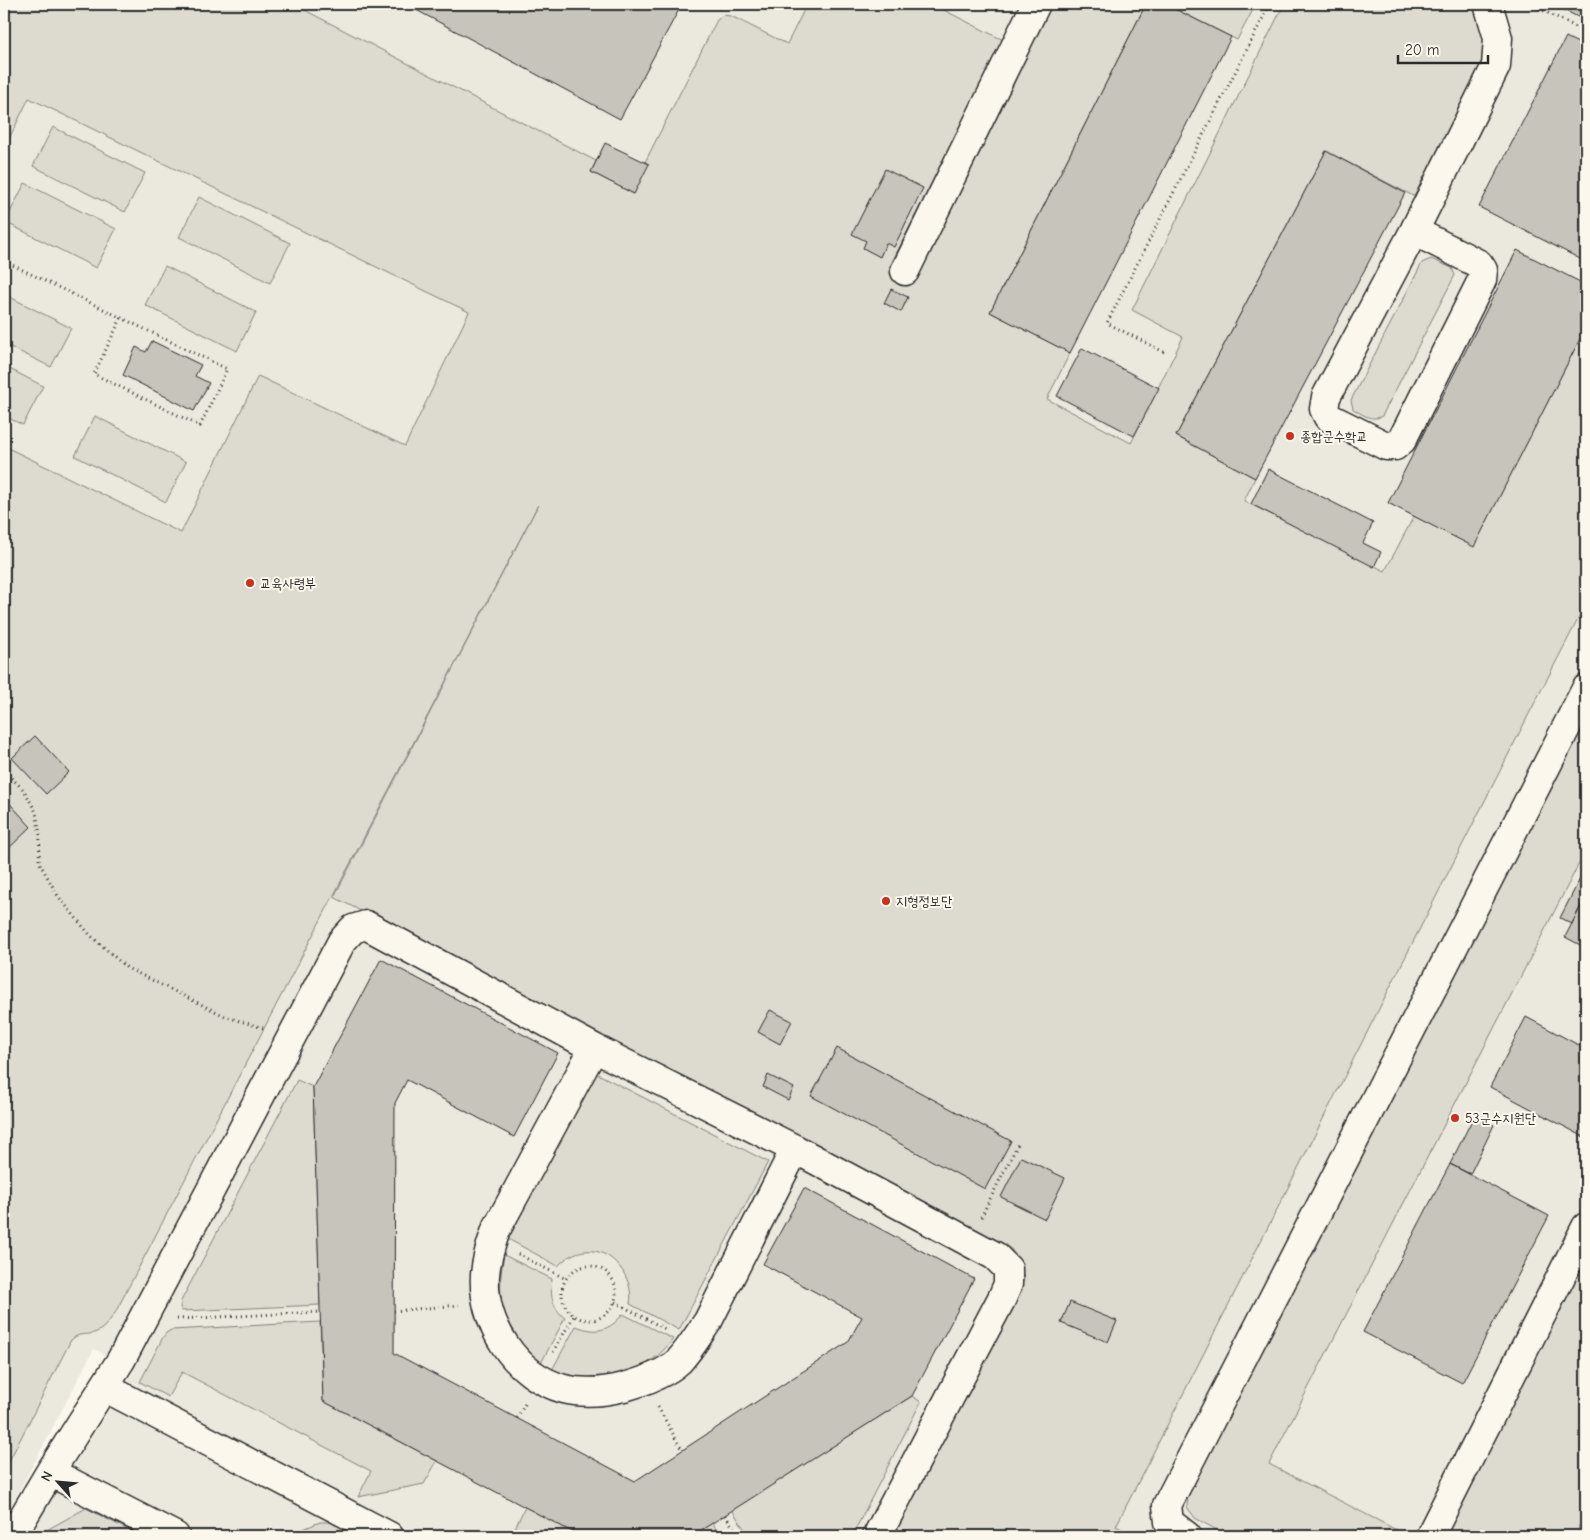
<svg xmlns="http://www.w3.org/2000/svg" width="1590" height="1540" viewBox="0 0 1590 1540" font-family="'Comic Neue','Poor Story',sans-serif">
  <rect width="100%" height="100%" fill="#fbf7ec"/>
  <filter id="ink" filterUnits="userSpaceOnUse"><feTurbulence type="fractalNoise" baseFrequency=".02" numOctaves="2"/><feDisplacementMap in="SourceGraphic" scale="10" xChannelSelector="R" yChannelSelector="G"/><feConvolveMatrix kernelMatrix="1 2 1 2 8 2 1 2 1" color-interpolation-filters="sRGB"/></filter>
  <g filter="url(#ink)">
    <!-- built -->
    <path fill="#ebe8de" d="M4,4H1586V1536H27L134,1371L94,1349L4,1520Z"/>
    <!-- green -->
    <path fill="#dddad0" stroke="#84827e" d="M4,4H293L596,161L591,172L634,194L645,162L717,20L723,15L731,16L787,44L807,4H935L934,5L1003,40L890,266L914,278L1049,4H1146L990,312L1070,353L1047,399L1131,443L1183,337L1132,310L1284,4H1477L1486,43L1485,60L1415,197L1326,151L1176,436L1255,478L1244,501L1385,571L1414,516L1474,546L1586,327V604L1531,710L1116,1526L1136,1536H891L1024,1280L1021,1266L1011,1249L334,897L538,505L115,1313C109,1321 104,1330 94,1333C84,1336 80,1332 71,1340L4,1471V446L181,533L258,376L405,446L469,312L29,98L4,149Z
      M1165,4H1256L1237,40Z
      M53,127L145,173L125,212L33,166Z
      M25,183L116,229L96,268L5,222Z
      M199,197L290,243L270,283L179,237Z
      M1431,259L1452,268L1455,275L1382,416C1372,422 1362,414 1353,409L1351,400L1422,263Z
      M165,266L256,312L237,351L145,305Z
      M4,294L71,328L51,367L4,344Z
      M4,366L43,386L23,425L4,416Z
      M95,416L186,462L166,502L75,456Z
      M1586,718V850L1269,1464L1408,1536H1228L1195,1518L1187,1507L1188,1491Z
      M596,1073L768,1162L679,1330L630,1304C635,1279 612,1247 585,1251C574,1252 566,1258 558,1266L508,1239Z
      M297,1080L313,1087L320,1305L182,1311L180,1307L181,1301Z
      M504,1255L552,1279C550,1295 552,1308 565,1318L541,1363C534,1357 526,1351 520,1345C498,1321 498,1284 504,1255Z
      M1586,1259V1513L1578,1528L1586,1533V1536H1443Z
      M623,1314L673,1339C654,1366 621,1379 589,1379C576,1380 564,1375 552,1370L576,1326C597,1334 609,1331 623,1314Z
      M320,1322L323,1401L437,1461L424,1484L358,1497L371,1471L182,1372L168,1397L140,1382L162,1339L166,1333L171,1330Z
      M912,1396L921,1402L852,1536H749L732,1510Z
      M525,1507L580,1536H519L514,1530Z
      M86,1508L140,1536H36Z
      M320,1522H330L358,1536H296L301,1530Z
      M712,1523L721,1536H692Z"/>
    <!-- building -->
    <path fill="#c7c4bc" stroke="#2b2b2b" d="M405,4H682L620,119Z
      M1146,4H1165L1231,37L1070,353L990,312Z
      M1552,4H1586V21Z
      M1566,37L1586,47V262L1479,207Z
      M605,143L649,164L634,194L591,172Z
      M1326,151L1405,193L1255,478L1176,436Z
      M885,169L923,188L894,247L886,243L880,257L863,248L866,241L852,234Z
      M1517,250L1586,285V327L1474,547L1388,503Z
      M891,289L908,297L901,312L884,303Z
      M152,341L201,365L195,376L209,383L194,411L123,375L136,347L146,352Z
      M1082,348L1159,388L1134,436L1057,396Z
      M1268,469L1373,523L1363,543L1381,552L1374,567L1251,504Z
      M35,736L69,772L46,794L12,758Z
      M4,797L31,827L7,850L4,846Z
      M1586,867V896L1572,924L1560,918Z
      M1586,896V948L1565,937Z
      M381,959L558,1053L514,1137L407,1080L395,1103L394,1353L635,1481L848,1342L862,1317L763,1264L804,1188L974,1279L912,1396L692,1536H580L323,1401L313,1087Z
      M770,1010L792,1021L780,1044L758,1032Z
      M1526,1017L1586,1049V1138L1490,1087Z
      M837,1048L1011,1141L985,1189L811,1096Z
      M768,1075L794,1088L788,1100L763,1087Z
      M1474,1116L1494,1125L1470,1174L1450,1164Z
      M1021,1157L1065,1178L1045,1219L1001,1197Z
      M1450,1164L1549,1216L1462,1383L1363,1332Z
      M1070,1302L1117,1321L1108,1342L1061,1323Z"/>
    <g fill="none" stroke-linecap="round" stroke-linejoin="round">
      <!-- minor casing -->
      <g stroke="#2b2b2b" stroke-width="31">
        <path id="minor" d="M1414,231L1479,264L1483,270L1482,280L1402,440L1395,446H1386L1328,417L1324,409L1326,397L1414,231L1496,66L1498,38L1488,4
          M905,271L1036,4
          M594,1048L496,1230C491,1245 486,1259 485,1275C482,1323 515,1376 564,1389C584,1394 604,1392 624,1387C642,1382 665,1374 679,1361C690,1349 699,1334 708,1321L795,1149
          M104,1387L389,1536
          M50,1472L175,1536
          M12,1536L50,1472L121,1360L342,941L353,929L366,925L594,1048L795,1149L995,1256L1008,1269V1284L1002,1298L877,1536
          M1187,1536L1169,1522L1167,1505L1586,689
          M1430,1536L1586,1227"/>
      </g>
      <!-- path -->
      <path stroke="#2b2b2b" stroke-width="3" stroke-dasharray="1 4" stroke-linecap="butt" d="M1530,4L1586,32
        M4,261L227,369L200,426L94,374L121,318
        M1164,352L1107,323L1270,4
        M4,771L24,790L36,812L40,835L39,862L58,896L90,935L127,968L227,1017L263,1028
        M981,1217L1018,1144
        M518,1254L566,1279
        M562 1293a27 27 0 1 1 54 0a27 27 0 1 1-54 0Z
        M615,1302L667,1330
        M394,1311L459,1305
        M177,1319L320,1312
        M553,1352L574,1316
        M658,1407L682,1450
        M517,1418L525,1404
        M725,1515L739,1536"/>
      <!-- minor -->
      <use href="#minor" stroke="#fbf7ec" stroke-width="28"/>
    </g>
  </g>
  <!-- markers -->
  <g fill="#c8321e" stroke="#fbf7ec" stroke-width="2">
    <circle cx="1290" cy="436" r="5"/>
    <circle cx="250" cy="583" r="5"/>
    <circle cx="886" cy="901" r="5"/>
    <circle cx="1455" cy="1118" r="5"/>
  </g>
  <g text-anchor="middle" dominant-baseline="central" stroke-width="4" stroke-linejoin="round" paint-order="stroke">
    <!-- poi labels -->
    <g font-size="14" fill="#2b2b2b" stroke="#fbf7ec" text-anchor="start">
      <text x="1300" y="436">종합군수학교</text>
      <text x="260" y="583">교육사령부</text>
      <text x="896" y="901">지형정보단</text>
      <text x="1465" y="1118">53군수지원단</text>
    </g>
  </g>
  <!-- margin -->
  <rect width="1590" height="1540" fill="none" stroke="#fbf7ec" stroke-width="20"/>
  <rect x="10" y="10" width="1570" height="1520" fill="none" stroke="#2b2b2b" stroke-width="2" filter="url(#ink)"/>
  <!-- north arrow -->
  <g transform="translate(58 1482) rotate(297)" stroke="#fbf7ec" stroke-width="4" paint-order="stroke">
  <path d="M0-4L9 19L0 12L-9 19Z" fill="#2b2b2b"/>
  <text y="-8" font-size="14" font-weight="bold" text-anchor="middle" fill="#2b2b2b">N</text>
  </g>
  <!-- scale -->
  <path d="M1398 55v8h90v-8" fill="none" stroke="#2b2b2b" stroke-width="2.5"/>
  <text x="1405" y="55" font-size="15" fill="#2b2b2b" stroke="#fbf7ec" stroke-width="4" paint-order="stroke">20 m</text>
</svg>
